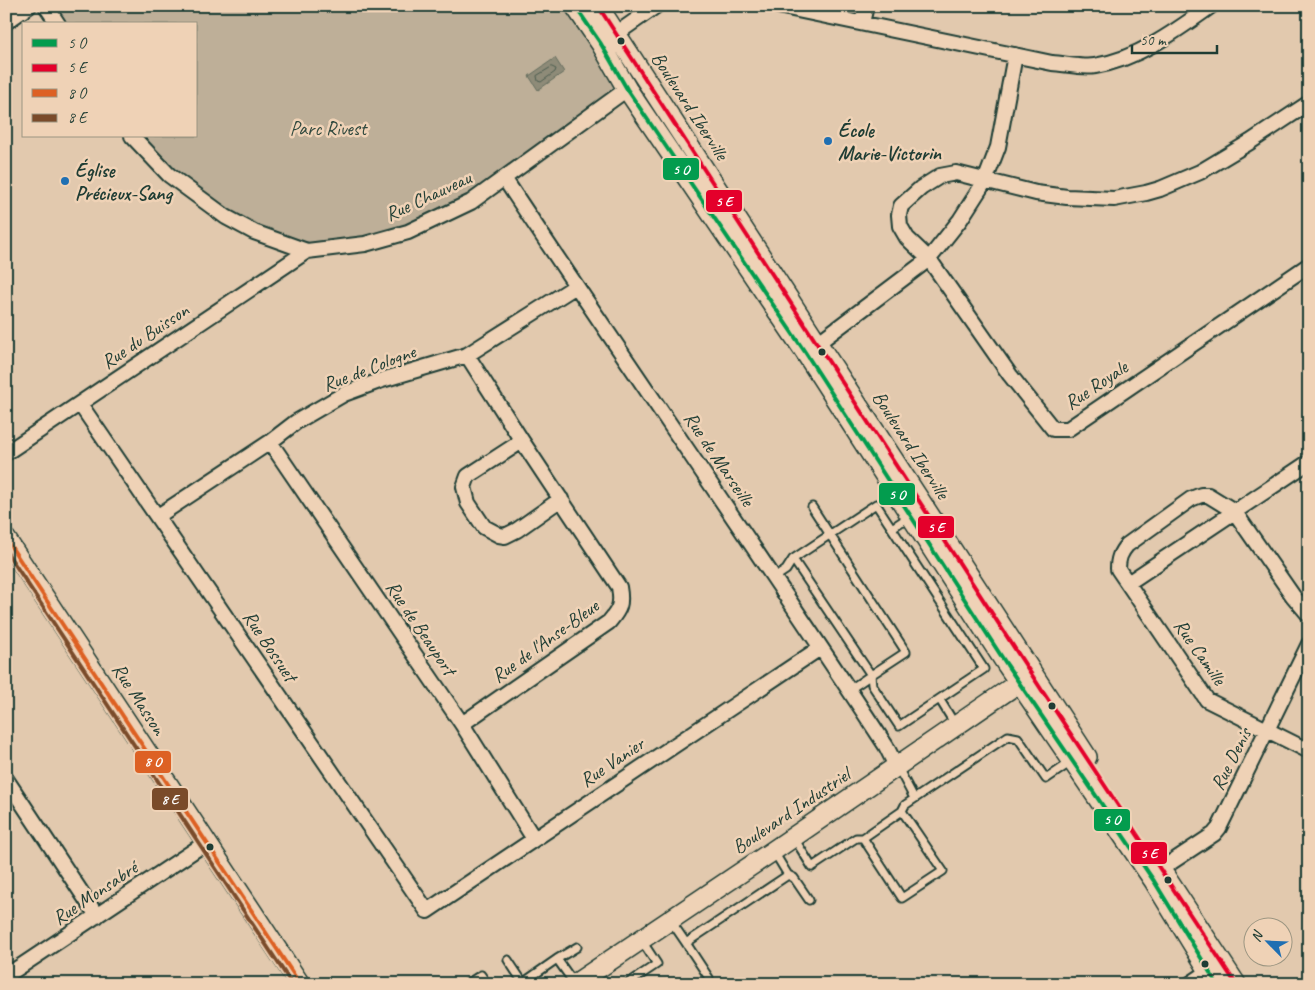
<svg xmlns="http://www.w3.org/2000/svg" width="1315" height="990" viewBox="0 0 1315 990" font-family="Caveat,sans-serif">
  <rect width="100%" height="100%" fill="#e2c9ae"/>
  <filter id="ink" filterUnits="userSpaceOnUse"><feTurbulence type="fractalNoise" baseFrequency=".02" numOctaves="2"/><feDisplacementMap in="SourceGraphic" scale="10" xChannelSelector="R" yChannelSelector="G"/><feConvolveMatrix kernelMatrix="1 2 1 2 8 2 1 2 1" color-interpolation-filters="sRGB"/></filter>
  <g filter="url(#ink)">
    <!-- green -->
    <path fill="#beaf98" stroke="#6e7666" d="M46,6H575L627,89L471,202L408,233L325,250L228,218L132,136H196V24H57Z"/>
    <!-- water -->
    <path fill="#8e8b78" stroke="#626c5d" d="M555,58L564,72L538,90L529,76Z"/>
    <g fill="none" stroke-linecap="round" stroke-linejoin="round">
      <!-- shore -->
      <path stroke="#4b5c4f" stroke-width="1" d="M552,67L556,69L555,72L541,82L538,81L537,76Z"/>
      <!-- lane casing -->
      <g stroke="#1f3d34" stroke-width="11">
        <path id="lane" d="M892,528L910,516
          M793,559L871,675L849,690
          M774,578L786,570L793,559L876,504L984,669L899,726L872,685L871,675L906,652L812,507
          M940,700L956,726
          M897,766L914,798
          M794,838L812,867L856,838H863L902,811L905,805L1008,736L1018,738L1046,779L1071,762
          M863,838L902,898L943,871L902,811
          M774,852L788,875L794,878L809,900
          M671,921L686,943L788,875
          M686,943L709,978
          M557,959L577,947
          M508,960L524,984
          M524,982L557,959L574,983
          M467,984L481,975L487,984
          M627,984L657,964L642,941"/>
      </g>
      <!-- street casing -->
      <g stroke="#1f3d34" stroke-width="18">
        <path id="street" d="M46,6L58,24
          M778,6L1052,63C1066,64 1082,68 1095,66C1138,59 1176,31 1211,6
          M6,22L29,6
          M862,23L866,6
          M609,39L656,6
          M1309,103L1250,142L1200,172L1160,189L1146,193L1114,199L1067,197L1036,193L956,173L940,176L921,188L901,206L899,215L900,226L907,238L929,259L1010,375L1053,429H1068L1309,265
          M132,136L169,175L226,217L254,232L307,251L365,244L408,232L471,202L627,89
          M504,178C630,368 761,555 886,746L896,766
          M811,348L929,259L960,220L985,181L998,147L1015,55
          M80,404L427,911L820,648
          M522,441L468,476L464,487L468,503L484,527L499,535L505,536L517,530L561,499
          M270,442L462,724L534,839
          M6,453L307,251
          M158,516L270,442L296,422L344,394L382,380L467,355L576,286
          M1128,583L1309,462
          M1309,615L1293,596L1234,511L1208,495H1201L1191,499L1127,545C1120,553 1118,559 1118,569L1207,700L1309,751
          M462,724L609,622C620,609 622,604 619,587L522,441L467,355
          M6,779L97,916
          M1161,869L1214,834L1219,828L1309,644
          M6,976L207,842
          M1190,984L1217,966"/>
      </g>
      <!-- secondary casing -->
      <g stroke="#1f3d34" stroke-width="22">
        <path id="secondary" d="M575,6L601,44L627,89L805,352L1007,665L1154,881L1217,984
          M598,6L1087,757
          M6,539L300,984
          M1165,876L1236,984
          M575,984L773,851L1030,675"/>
      </g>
      <!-- lane -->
      <use href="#lane" stroke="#efd2b6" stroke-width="7"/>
      <!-- street -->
      <use href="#street" stroke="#efd2b6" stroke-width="14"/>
      <!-- secondary -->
      <use href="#secondary" stroke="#efd2b6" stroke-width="19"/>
      <!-- bus-1 casing -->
      <g stroke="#efd2b6" stroke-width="8">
        <path id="bus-1" d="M575,6L601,44L627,89L805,352L1007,665L1154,881L1217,984"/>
      </g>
      <!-- bus-2 casing -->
      <g stroke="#efd2b6" stroke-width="8">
        <path id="bus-2" d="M598,6L1041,689L1236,984"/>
      </g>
      <!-- bus-3 casing -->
      <g stroke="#efd2b6" stroke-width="8">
        <path id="bus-3" d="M6,539L300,984"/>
      </g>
      <!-- bus-4 casing -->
      <g stroke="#efd2b6" stroke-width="8">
        <path id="bus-4" d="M6,551L292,984"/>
      </g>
      <!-- bus-1 -->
      <use href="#bus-1" stroke="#039c4e" stroke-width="4"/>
      <!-- bus-2 -->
      <use href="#bus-2" stroke="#e4002b" stroke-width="4"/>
      <!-- bus-3 -->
      <use href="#bus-3" stroke="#dd6124" stroke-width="4"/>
      <!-- bus-4 -->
      <use href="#bus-4" stroke="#7a4b2a" stroke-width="4"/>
    </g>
  </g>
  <!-- markers -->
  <g fill="#1f3d34" stroke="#efd2b6" stroke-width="2">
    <circle cx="621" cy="41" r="4.5"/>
    <circle cx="822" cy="352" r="4.5"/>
    <circle cx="1052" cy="706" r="4.5"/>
    <circle cx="210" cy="847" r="4.5"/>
    <circle cx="1168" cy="880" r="4.5"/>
    <circle cx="1205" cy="964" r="4.5"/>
  </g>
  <g fill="#1f6fb2" stroke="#efd2b6" stroke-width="2">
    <circle cx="828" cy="141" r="5"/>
    <circle cx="65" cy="181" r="5"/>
  </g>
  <g text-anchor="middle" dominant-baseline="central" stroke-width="5" stroke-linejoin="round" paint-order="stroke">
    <!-- street labels -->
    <g font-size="20" fill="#1f3d34" stroke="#efd2b6">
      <text transform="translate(690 106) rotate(57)">Boulevard Iberville</text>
      <text transform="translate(428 196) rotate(-25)">Rue Chauveau</text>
      <text transform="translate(145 336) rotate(-34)">Rue du Buisson</text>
      <text transform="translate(369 368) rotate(-21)">Rue de Cologne</text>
      <text transform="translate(1096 385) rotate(-34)">Rue Royale</text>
      <text transform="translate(911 445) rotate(57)">Boulevard Iberville</text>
      <text transform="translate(719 459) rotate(56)">Rue de Marseille</text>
      <text transform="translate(421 628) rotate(56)">Rue de Beauport</text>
      <text transform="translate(545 641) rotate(-36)">Rue de l'Anse-Bleue</text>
      <text transform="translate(270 646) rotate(56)">Rue Bossuet</text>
      <text transform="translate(1200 652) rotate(55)">Rue Camille</text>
      <text transform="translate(139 699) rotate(57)">Rue Masson</text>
      <text transform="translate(1231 759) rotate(-63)">Rue Denis</text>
      <text transform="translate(612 762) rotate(-34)">Rue Vanier</text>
      <text transform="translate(791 811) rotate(-34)">Boulevard Industriel</text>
      <text transform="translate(95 893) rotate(-34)">Rue Monsabré</text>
    </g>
    <!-- park labels -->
    <g font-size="20" fill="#2f483e" stroke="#efd2b6">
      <text x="328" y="128">Parc Rivest</text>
    </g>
    <!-- poi labels -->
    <g font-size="20" font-weight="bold" fill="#1f3d34" stroke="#efd2b6" text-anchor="start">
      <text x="838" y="130">École<tspan x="838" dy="23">Marie-Victorin</tspan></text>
      <text x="75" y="170">Église<tspan x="75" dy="23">Précieux-Sang</tspan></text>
    </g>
  </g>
  <g stroke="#efd2b6" stroke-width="2">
    <rect x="662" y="157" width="38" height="24" rx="5" fill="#039c4e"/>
    <rect x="705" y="189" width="38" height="24" rx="5" fill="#e4002b"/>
    <rect x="878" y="482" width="38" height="24" rx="5" fill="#039c4e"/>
    <rect x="917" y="515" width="38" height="24" rx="5" fill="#e4002b"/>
    <rect x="134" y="750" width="38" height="24" rx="5" fill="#dd6124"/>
    <rect x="151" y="787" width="38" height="24" rx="5" fill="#7a4b2a"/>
    <rect x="1093" y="808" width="38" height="24" rx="5" fill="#039c4e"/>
    <rect x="1130" y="841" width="38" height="24" rx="5" fill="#e4002b"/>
  </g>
  <g font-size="14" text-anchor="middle" font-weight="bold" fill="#fff">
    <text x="681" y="174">5 O</text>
    <text x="724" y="206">5 E</text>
    <text x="897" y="499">5 O</text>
    <text x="936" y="532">5 E</text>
    <text x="153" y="766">8 O</text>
    <text x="170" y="804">8 E</text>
    <text x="1112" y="824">5 O</text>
    <text x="1149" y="858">5 E</text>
  </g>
  <!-- margin -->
  <rect width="1315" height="990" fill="none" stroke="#efd2b6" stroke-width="25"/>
  <rect x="12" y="12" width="1290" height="965" fill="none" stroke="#1f3d34" stroke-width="2" filter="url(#ink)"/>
  <!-- legend -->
  <rect x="22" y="22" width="175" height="115" fill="#efd2b6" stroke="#9c9682"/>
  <rect x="32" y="39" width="25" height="8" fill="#039c4e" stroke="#9c9682"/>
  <text x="68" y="48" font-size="15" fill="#1f3d34">5 O</text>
  <rect x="32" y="64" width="25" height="8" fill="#e4002b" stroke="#9c9682"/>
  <text x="68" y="72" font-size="15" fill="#1f3d34">5 E</text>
  <rect x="32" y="89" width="25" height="8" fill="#dd6124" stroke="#9c9682"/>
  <text x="68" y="98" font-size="15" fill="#1f3d34">8 O</text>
  <rect x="32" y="114" width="25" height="8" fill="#7a4b2a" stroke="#9c9682"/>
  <text x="68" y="122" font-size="15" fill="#1f3d34">8 E</text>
  <!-- north arrow -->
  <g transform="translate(1268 942) rotate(294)"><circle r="24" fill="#efd2b6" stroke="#9c9682"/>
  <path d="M0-4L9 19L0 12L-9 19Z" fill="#1f6fb2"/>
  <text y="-8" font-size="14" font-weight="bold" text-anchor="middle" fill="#1f3d34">N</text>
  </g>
  <!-- scale -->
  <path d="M1132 45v8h85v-8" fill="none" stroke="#1f3d34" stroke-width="2.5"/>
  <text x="1140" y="45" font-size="15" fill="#1f3d34" stroke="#efd2b6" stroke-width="4" paint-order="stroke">50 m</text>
</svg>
